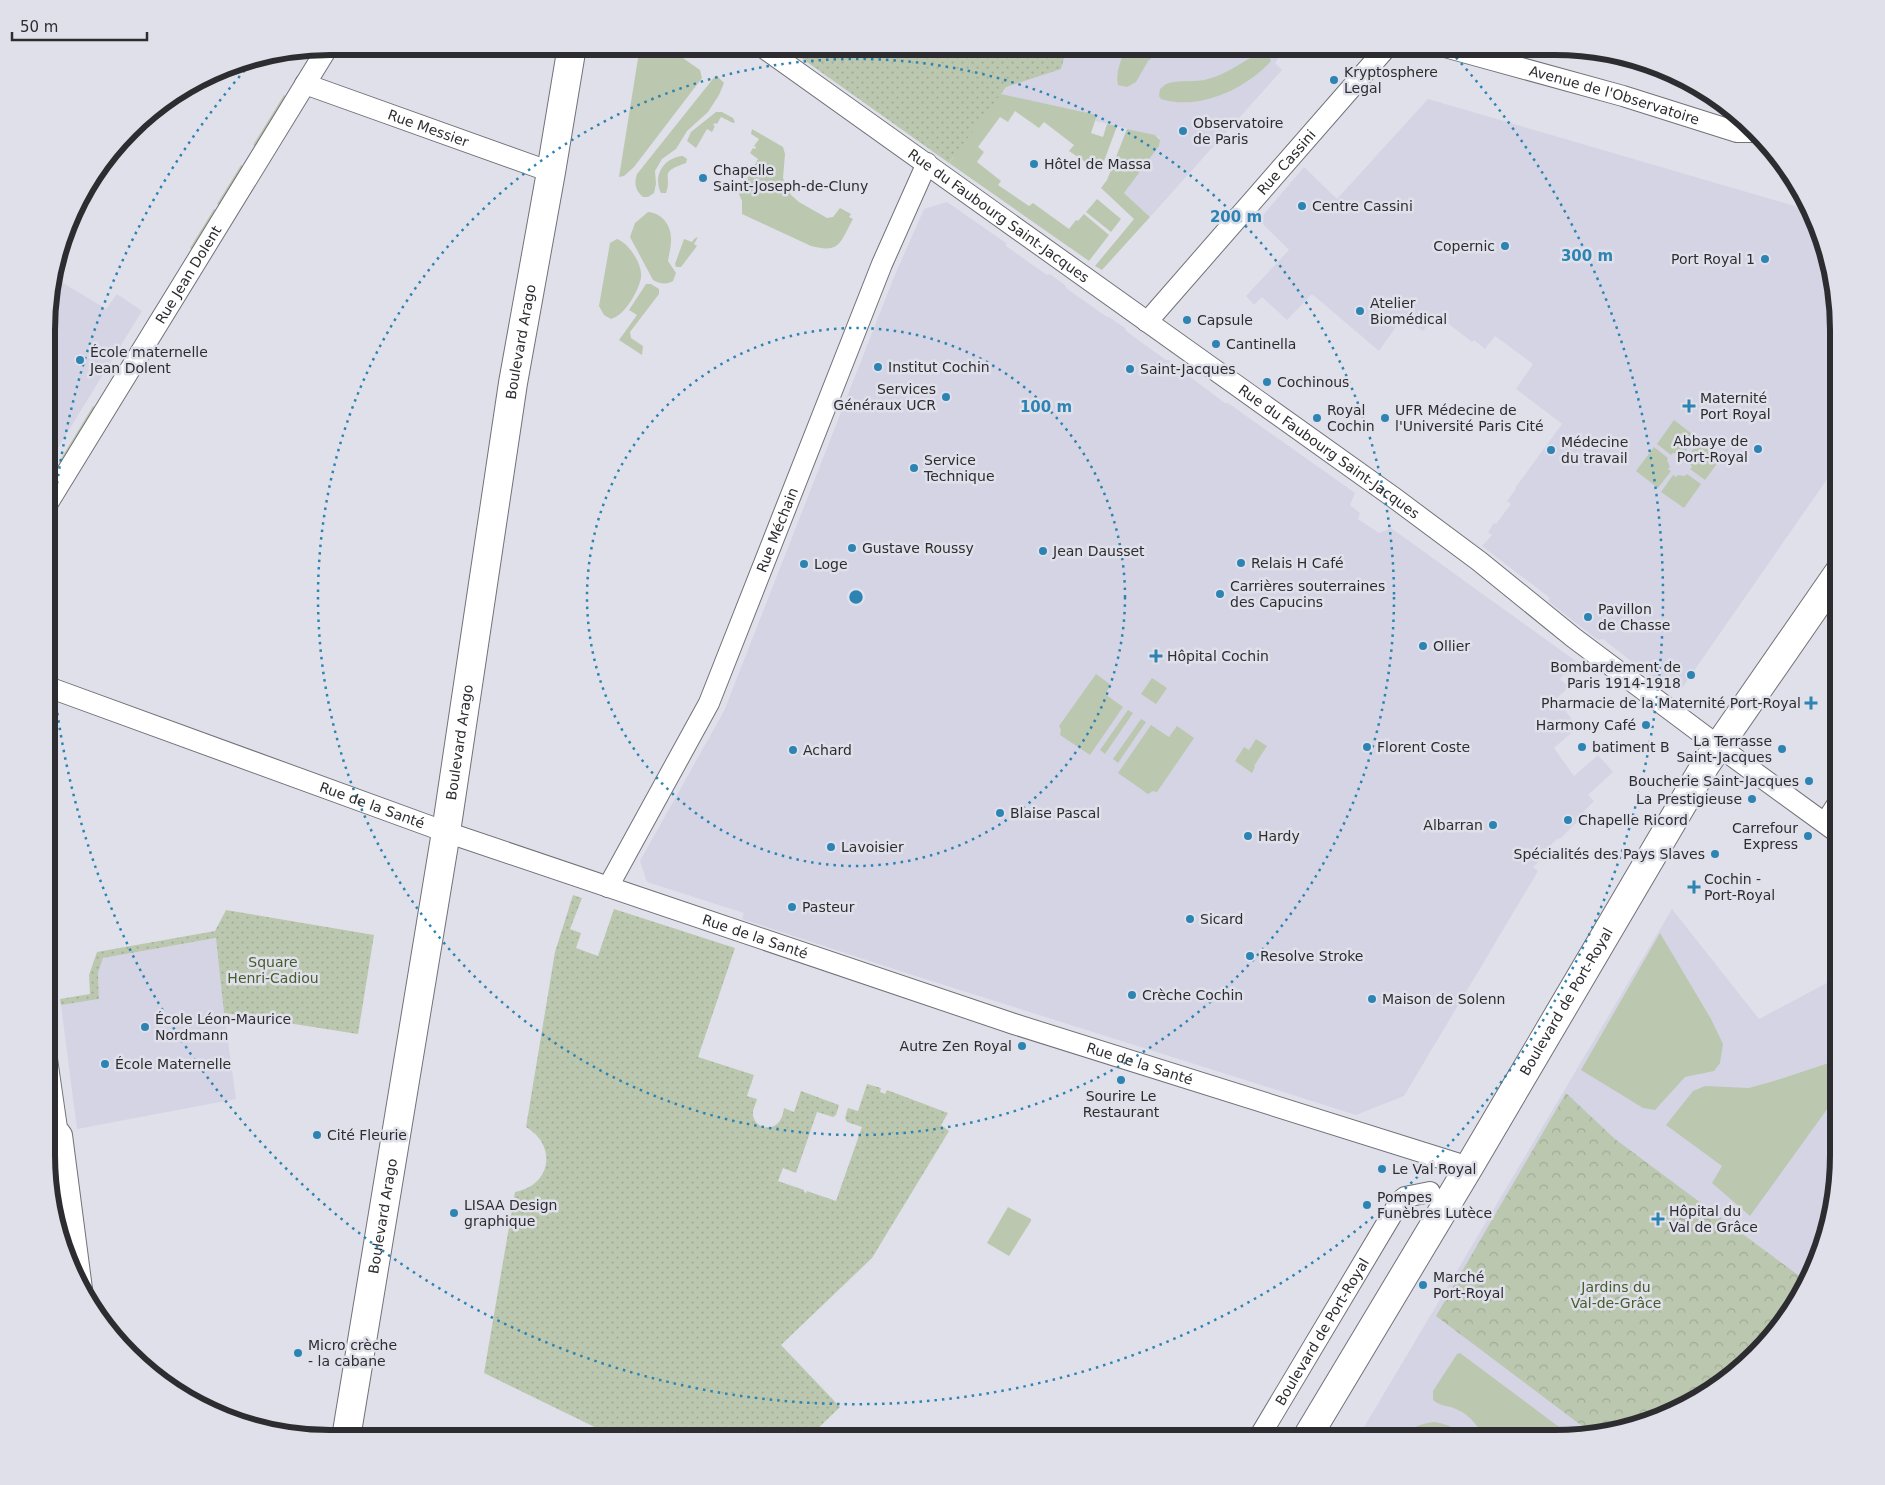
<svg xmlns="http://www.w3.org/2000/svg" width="1885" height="1485" viewBox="0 0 1885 1485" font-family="'DejaVu Sans',sans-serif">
  <defs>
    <pattern id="park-crowns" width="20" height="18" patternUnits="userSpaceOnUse" patternTransform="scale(1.25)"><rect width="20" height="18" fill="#bbc8af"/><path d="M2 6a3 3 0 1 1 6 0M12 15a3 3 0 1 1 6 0" fill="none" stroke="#a1ac97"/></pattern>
    <pattern id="garden-dots" width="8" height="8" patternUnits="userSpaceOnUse" patternTransform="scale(1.25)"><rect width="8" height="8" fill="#bbc8af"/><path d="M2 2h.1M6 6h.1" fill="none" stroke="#a1ac97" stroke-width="1.8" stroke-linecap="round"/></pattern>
  </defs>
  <rect width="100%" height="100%" fill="#e0e0ea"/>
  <!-- built -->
  <path fill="#d4d4e5" d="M804,46L1300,47L1299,51L1286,48L1275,63L1282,70L1150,217L1124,193L1160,138L1157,136L1095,121L1096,115L1000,95Z
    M1428,99L1795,206L1819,230L1839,330V462L1682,688L1668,690L1603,639L1598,640L1548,601L1550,598L1482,546L1492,535L1488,532L1494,523L1496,524L1511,504L1507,501L1516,489L1515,488L1562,424L1516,389L1533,364L1495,336L1485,349L1474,340L1472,342L1436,314L1423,331L1403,317L1379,351L1312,294L1287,320L1262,297L1254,305L1246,296L1289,250L1259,220L1304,167L1337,199Z
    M947,202L1006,243V246L1047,275L1050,274L1065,285L1066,288L1107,317H1109L1125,328L1126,331L1166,360H1169L1185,371V373L1225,403H1228L1355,493L1350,505L1360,513L1358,519L1379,533L1391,528L1577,662L1560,679L1569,687L1556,699L1578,727L1554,748L1574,776L1598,755L1613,772L1588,795L1594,801L1584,811L1586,813L1560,839L1558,838L1550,846L1552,849L1533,867L1538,871L1404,1096L1356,1115L903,972L742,919L744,913L647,882L640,861L724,711L894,277L924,209Z
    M60,281L106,309L117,294L142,311L48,464L49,296Z
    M1672,909L1759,1019L1838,977V1174L1817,1264L1768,1342L1728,1380L1664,1417L1555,1439H1357Z
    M217,938L224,1013L236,1099L77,1129L61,1005L99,999L98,973L103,958Z"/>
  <!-- grass -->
  <path fill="#bbc8af" d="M640,46H666L700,70L702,78L634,167L624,176L619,177Z
    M1125,47H1165L1148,61L1136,82L1127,87L1118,85C1115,73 1122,59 1125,47Z
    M1260,53L1268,54L1271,61C1246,89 1199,111 1161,99L1159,96L1160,89L1166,84C1179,79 1195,83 1208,79C1228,74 1242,61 1260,53Z
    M906,73L1097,115L1091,133L1103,137L1107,124L1117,126L1100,172L1069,151L1074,145L1044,122L1039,128L1015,111L1008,122L1000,117L978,147L984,152L977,162L1001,181L998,185L1029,206L1033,203L1069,229L1076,220L1078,221L1084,214L1109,235L1089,261L949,163L954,157Z
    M716,75L724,83L719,95L708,112L687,131L676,149L662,159L655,171L656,184L654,193L648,197H643C635,190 634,183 637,174Z
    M284,95L288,98L258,148L253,145Z
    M716,112H722L733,118L735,122L733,123L721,117L717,124L715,123L713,125L715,126L712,132L707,129L696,148L687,141L691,132Z
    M752,129L783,147L785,154L783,178L791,195L799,202L827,218L833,217L840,208L851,214L849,217L853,219C840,242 841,254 811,246L742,214V201L739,194L758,159L750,153L753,148L755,149L756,147L754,146L759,139L751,134Z
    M1127,129L1155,135L1160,140L1159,146L1124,193L1150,217L1102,270L1095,266L1134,219L1101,188L1107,180Z
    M683,156L687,159L686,163C657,173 673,175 666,193H661C652,175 665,157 683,156Z
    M241,165L246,168L222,207L217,204Z
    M1097,199L1121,219L1111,232L1086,212Z
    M214,209L219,212L194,252L190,248Z
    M648,212C663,213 672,227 671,241C671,248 669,254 668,261L676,273L673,281C665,285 660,284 653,280L630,237L635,223Z
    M698,237L694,244L697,246L681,267H676L675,264L684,239L692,242L694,239Z
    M617,239C629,243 643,265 641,278C638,292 625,315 611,319L604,315L599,306L610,243Z
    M646,284H651L659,289V294L630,332L631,338L643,346L642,355L619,340L637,315L629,310Z
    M93,406L98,409L64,466L59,462Z
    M1674,420L1696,437L1684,453L1681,451L1680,454L1673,453L1671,455L1657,444Z
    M1700,440L1722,457L1705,480L1690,469L1692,467L1688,461L1690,458L1688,456Z
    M1654,447L1668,458L1667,460L1670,467L1668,469L1671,471L1658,488L1636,471Z
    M1687,474L1701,484L1684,508L1661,492L1673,475L1676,477L1678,475L1685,476Z
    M1096,674L1111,685L1105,694L1123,707L1090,755L1060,735L1061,730L1059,726Z
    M1152,678L1167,688L1156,704L1141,694Z
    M1128,710L1133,713L1105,754L1100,750Z
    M1141,719L1146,722L1118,763L1113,759Z
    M1151,725L1169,737L1177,726L1194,738L1157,792L1153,791L1148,794L1118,773Z
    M1256,739L1267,746L1254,766L1255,767L1252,773L1235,761L1244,747L1249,750Z
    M1660,933L1711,1019L1723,1044L1720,1063L1714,1071L1685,1077L1655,1110L1643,1108L1581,1070Z
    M1838,1060V1094L1750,1216L1712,1183L1722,1166L1666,1125L1693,1091L1705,1086L1749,1088L1774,1081Z
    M1008,1207L1031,1219V1221L1009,1256L987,1243Z
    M1460,1353L1571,1436L1555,1439H1484C1477,1423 1468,1413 1451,1407C1444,1406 1438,1404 1433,1400V1391L1457,1354Z
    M1434,1422C1448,1424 1456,1428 1465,1439H1399C1410,1428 1419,1424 1434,1422Z"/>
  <!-- park -->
  <path fill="url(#park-crowns)" d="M1566,1093L1615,1139L1806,1281L1768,1342L1728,1380L1664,1417L1590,1432L1436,1316Z"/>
  <!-- garden -->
  <path fill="url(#garden-dots)" d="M804,46L1067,47L1061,69L1006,87L949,163L797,55Z
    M573,895L582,898L570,929L581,933L576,948L598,956L614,909L735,948L698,1057L754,1075L747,1096L757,1099C756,1103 754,1107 753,1111C751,1125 768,1133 778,1123C782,1119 783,1114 784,1108L794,1112L801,1091L839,1105L836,1115L833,1117L817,1112L796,1173L783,1168L778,1181L804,1190V1192L806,1193L807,1191L836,1201L862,1127L847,1122L845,1118L848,1108L858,1111L867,1084L881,1088L880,1092L885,1094L887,1090L948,1113L941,1125L949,1131L872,1258L781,1345L840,1407L808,1438H617L484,1373L515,1192C552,1185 557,1145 526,1127L555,952Z
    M226,910L374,935L358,1034L224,1013L216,938L103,958L98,973L99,999L61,1005L60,999L90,994L89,975L97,952L215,931Z"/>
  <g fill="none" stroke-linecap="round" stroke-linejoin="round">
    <!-- minor casing -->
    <g stroke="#71717a" stroke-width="22">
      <g id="minor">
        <path id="s1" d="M761,46L1393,497L1479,561L1574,638L1717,745L1838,833"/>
        <path id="s2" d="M1445,47L1623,96L1737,132H1757"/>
        <path id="s3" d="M305,84L551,172"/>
        <path id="s4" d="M1147,322L1387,47"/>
        <path id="s5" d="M48,503L328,47"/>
        <path id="s6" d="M48,687L446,832L1014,1024L1469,1167"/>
        <path d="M1825,823L1838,803"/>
        <path id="s7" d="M608,887L709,703L882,264L927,163"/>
        <path d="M47,1059L57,1128L62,1135L82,1289"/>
        <path id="s8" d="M1258,1439L1400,1201L1405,1197L1430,1192"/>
      </g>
    </g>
    <!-- secondary casing -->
    <g stroke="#71717a" stroke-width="30">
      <g id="secondary">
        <path id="s9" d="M346,1438L446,832L513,383L551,172L572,46"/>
        <path id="s10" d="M1306,1439L1469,1167L1706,764L1839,572"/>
      </g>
    </g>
    <!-- minor -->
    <use href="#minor" stroke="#fff" stroke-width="20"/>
    <!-- secondary -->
    <use href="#secondary" stroke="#fff" stroke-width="28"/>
  </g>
  <!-- distance rings -->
  <g fill="none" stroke="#2d84b3" stroke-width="2.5" stroke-dasharray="2.5 5">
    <circle cx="856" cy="597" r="269"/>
    <circle cx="856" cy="597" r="538"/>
    <path d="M1451 52A807 807 0 1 1 252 62"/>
  </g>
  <!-- markers -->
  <g fill="#2d84b3" stroke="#e0e0ea" stroke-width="2">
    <circle cx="1334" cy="80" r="5"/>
    <circle cx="1183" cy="131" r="5"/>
    <circle cx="1034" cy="164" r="5"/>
    <circle cx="703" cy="178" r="5"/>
    <circle cx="1302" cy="206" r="5"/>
    <circle cx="1505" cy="246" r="5"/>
    <circle cx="1765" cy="259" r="5"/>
    <circle cx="1360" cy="311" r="5"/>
    <circle cx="1187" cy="320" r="5"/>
    <circle cx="1216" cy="344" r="5"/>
    <circle cx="80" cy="360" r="5"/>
    <circle cx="878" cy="367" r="5"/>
    <circle cx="1130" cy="369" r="5"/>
    <circle cx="1267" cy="382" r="5"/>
    <circle cx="946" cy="397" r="5"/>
    <path d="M1686.5 398.5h5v5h5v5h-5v5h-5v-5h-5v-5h5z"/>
    <circle cx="1317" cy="418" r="5"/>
    <circle cx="1385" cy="418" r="5"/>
    <circle cx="1758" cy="449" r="5"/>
    <circle cx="1551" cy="450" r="5"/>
    <circle cx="914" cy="468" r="5"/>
    <circle cx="852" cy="548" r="5"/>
    <circle cx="1043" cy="551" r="5"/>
    <circle cx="1241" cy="563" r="5"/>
    <circle cx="804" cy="564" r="5"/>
    <circle cx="1220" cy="594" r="5"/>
    <circle cx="1588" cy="617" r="5"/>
    <circle cx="1423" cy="646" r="5"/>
    <path d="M1153.5 648.5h5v5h5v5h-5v5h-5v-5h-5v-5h5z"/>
    <circle cx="1691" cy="675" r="5"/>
    <path d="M1808.5 695.5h5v5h5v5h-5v5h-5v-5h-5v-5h5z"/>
    <circle cx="1646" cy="725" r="5"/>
    <circle cx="1367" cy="747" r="5"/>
    <circle cx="1582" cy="747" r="5"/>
    <circle cx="1782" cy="749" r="5"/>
    <circle cx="793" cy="750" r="5"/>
    <circle cx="1809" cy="781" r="5"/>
    <circle cx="1752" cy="799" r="5"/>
    <circle cx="1000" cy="813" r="5"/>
    <circle cx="1568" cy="820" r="5"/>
    <circle cx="1493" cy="825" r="5"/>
    <circle cx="1248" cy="836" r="5"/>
    <circle cx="1808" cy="836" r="5"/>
    <circle cx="831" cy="847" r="5"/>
    <circle cx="1715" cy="854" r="5"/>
    <path d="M1691.5 879.5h5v5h5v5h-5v5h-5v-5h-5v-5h5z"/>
    <circle cx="792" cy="907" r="5"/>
    <circle cx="1190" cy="919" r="5"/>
    <circle cx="1250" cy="956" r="5"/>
    <circle cx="1132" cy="995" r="5"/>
    <circle cx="1372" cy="999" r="5"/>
    <circle cx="145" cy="1027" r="5"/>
    <circle cx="1022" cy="1046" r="5"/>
    <circle cx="105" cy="1064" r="5"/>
    <circle cx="1121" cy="1080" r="5"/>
    <circle cx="317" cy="1135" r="5"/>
    <circle cx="1382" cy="1169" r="5"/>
    <circle cx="1367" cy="1205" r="5"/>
    <circle cx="454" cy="1213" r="5"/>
    <path d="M1655.5 1211.5h5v5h5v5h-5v5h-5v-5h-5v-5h5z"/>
    <circle cx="1423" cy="1285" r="5"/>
    <circle cx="298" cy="1353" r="5"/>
  </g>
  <g text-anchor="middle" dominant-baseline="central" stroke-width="5" stroke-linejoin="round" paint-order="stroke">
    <!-- poi labels -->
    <g font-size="14" fill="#2d2d31" stroke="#e0e0ea" text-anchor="start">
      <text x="1344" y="72">Kryptosphere<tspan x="1344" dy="16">Legal</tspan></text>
      <text x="1193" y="123">Observatoire<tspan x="1193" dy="16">de Paris</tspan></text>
      <text x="1044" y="164">Hôtel de Massa</text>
      <text x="713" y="170">Chapelle<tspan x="713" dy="16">Saint-Joseph-de-Cluny</tspan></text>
      <text x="1312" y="206">Centre Cassini</text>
      <text x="1495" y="246" text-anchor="end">Copernic</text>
      <text x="1755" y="259" text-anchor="end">Port Royal 1</text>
      <text x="1370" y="303">Atelier<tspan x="1370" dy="16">Biomédical</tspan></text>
      <text x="1197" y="320">Capsule</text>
      <text x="1226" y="344">Cantinella</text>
      <text x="90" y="352">École maternelle<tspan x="90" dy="16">Jean Dolent</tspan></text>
      <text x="888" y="367">Institut Cochin</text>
      <text x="1140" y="369">Saint-Jacques</text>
      <text x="1277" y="382">Cochinous</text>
      <text x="936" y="389" text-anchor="end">Services<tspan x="936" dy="16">Généraux UCR</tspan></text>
      <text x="1700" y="398">Maternité<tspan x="1700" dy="16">Port Royal</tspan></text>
      <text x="1327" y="410">Royal<tspan x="1327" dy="16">Cochin</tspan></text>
      <text x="1395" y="410">UFR Médecine de<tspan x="1395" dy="16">l'Université Paris Cité</tspan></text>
      <text x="1748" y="441" text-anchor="end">Abbaye de<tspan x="1748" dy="16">Port-Royal</tspan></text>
      <text x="1561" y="442">Médecine<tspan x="1561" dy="16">du travail</tspan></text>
      <text x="924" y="460">Service<tspan x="924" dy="16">Technique</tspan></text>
      <text x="862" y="548">Gustave Roussy</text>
      <text x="1053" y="551">Jean Dausset</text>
      <text x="1251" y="563">Relais H Café</text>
      <text x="814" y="564">Loge</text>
      <text x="1230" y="586">Carrières souterraines<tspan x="1230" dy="16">des Capucins</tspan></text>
      <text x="1598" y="609">Pavillon<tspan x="1598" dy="16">de Chasse</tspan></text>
      <text x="1433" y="646">Ollier</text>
      <text x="1167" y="656">Hôpital Cochin</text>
      <text x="1681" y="667" text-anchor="end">Bombardement de<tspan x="1681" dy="16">Paris 1914-1918</tspan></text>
      <text x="1801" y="703" text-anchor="end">Pharmacie de la Maternité Port-Royal</text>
      <text x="1636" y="725" text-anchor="end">Harmony Café</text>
      <text x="1772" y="741" text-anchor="end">La Terrasse<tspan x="1772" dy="16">Saint-Jacques</tspan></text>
      <text x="1377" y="747">Florent Coste</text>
      <text x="1592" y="747">batiment B</text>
      <text x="803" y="750">Achard</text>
      <text x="1799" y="781" text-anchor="end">Boucherie Saint-Jacques</text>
      <text x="1742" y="799" text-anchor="end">La Prestigieuse</text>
      <text x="1010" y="813">Blaise Pascal</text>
      <text x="1578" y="820">Chapelle Ricord</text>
      <text x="1483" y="825" text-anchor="end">Albarran</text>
      <text x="1798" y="828" text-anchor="end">Carrefour<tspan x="1798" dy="16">Express</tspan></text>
      <text x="1258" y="836">Hardy</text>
      <text x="841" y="847">Lavoisier</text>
      <text x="1705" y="854" text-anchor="end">Spécialités des Pays Slaves</text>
      <text x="1704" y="879">Cochin -<tspan x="1704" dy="16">Port-Royal</tspan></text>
      <text x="802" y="907">Pasteur</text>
      <text x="1200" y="919">Sicard</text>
      <text x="1260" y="956">Resolve Stroke</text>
      <text x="1142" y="995">Crèche Cochin</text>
      <text x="1382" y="999">Maison de Solenn</text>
      <text x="155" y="1019">École Léon-Maurice<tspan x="155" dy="16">Nordmann</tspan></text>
      <text x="1012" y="1046" text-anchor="end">Autre Zen Royal</text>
      <text x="115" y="1064">École Maternelle</text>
      <text x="1121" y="1096" text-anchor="middle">Sourire Le<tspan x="1121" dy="16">Restaurant</tspan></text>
      <text x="327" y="1135">Cité Fleurie</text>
      <text x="1392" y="1169">Le Val Royal</text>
      <text x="1377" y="1197">Pompes<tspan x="1377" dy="16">Funèbres Lutèce</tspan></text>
      <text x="464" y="1205">LISAA Design<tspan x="464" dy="16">graphique</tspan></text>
      <text x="1669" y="1211">Hôpital du<tspan x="1669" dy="16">Val de Grâce</tspan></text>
      <text x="1433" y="1277">Marché<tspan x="1433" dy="16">Port-Royal</tspan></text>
      <text x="308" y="1345">Micro crèche<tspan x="308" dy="16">- la cabane</tspan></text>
    </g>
    <!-- street labels -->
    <g font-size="14" fill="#2d2d31" stroke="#e0e0ea">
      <text stroke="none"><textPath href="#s2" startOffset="176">Avenue de l'Observatoire</textPath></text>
      <text stroke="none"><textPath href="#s3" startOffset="131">Rue Messier</textPath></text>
      <text stroke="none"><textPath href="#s4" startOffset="212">Rue Cassini</textPath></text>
      <text stroke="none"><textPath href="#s1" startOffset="292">Rue du Faubourg Saint-Jacques</textPath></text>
      <text stroke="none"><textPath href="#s5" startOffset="268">Rue Jean Dolent</textPath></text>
      <text stroke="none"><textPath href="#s9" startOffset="1110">Boulevard Arago</textPath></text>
      <text stroke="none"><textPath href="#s1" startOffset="698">Rue du Faubourg Saint-Jacques</textPath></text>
      <text stroke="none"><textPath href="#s7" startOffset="396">Rue Méchain</textPath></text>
      <text stroke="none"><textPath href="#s9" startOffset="705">Boulevard Arago</textPath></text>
      <text stroke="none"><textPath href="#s6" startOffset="345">Rue de la Santé</textPath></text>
      <text stroke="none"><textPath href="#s6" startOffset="750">Rue de la Santé</textPath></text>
      <text stroke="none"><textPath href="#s10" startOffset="509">Boulevard de Port-Royal</textPath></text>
      <text stroke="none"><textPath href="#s6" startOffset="1155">Rue de la Santé</textPath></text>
      <text stroke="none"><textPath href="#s9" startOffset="225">Boulevard Arago</textPath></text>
      <text stroke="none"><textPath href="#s8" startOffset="125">Boulevard de Port-Royal</textPath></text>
    </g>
    <!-- park labels -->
    <g font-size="14" fill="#455d2b" stroke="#e0e0ea">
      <text x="273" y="962">Square<tspan x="273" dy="16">Henri-Cadiou</tspan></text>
      <text x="1616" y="1287">Jardins du<tspan x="1616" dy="16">Val-de-Grâce</tspan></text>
    </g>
  </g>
  <!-- crop -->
  <path d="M0 0H1885V1485H0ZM330 55H1555A275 275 0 0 1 1830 330V1155A275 275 0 0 1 1555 1430H330A275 275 0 0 1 55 1155V330A275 275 0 0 1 330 55Z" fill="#e0e0ea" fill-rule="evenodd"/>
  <path fill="none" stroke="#2d2d31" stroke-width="6" d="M330 55H1555A275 275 0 0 1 1830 330V1155A275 275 0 0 1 1555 1430H330A275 275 0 0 1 55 1155V330A275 275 0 0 1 330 55Z"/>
  <circle cx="856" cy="597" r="8" fill="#2d84b3" stroke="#e0e0ea" stroke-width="2.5"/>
  <g font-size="15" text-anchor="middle" font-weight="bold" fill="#2d84b3" stroke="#e0e0ea" stroke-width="5" stroke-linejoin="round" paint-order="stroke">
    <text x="1236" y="222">200 m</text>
    <text x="1587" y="261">300 m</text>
    <text x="1046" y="412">100 m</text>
  </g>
  <!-- scale -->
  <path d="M12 32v8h135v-8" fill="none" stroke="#2d2d31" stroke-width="2.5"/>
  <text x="20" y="32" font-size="15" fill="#2d2d31" stroke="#e0e0ea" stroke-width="4" paint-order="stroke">50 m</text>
</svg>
